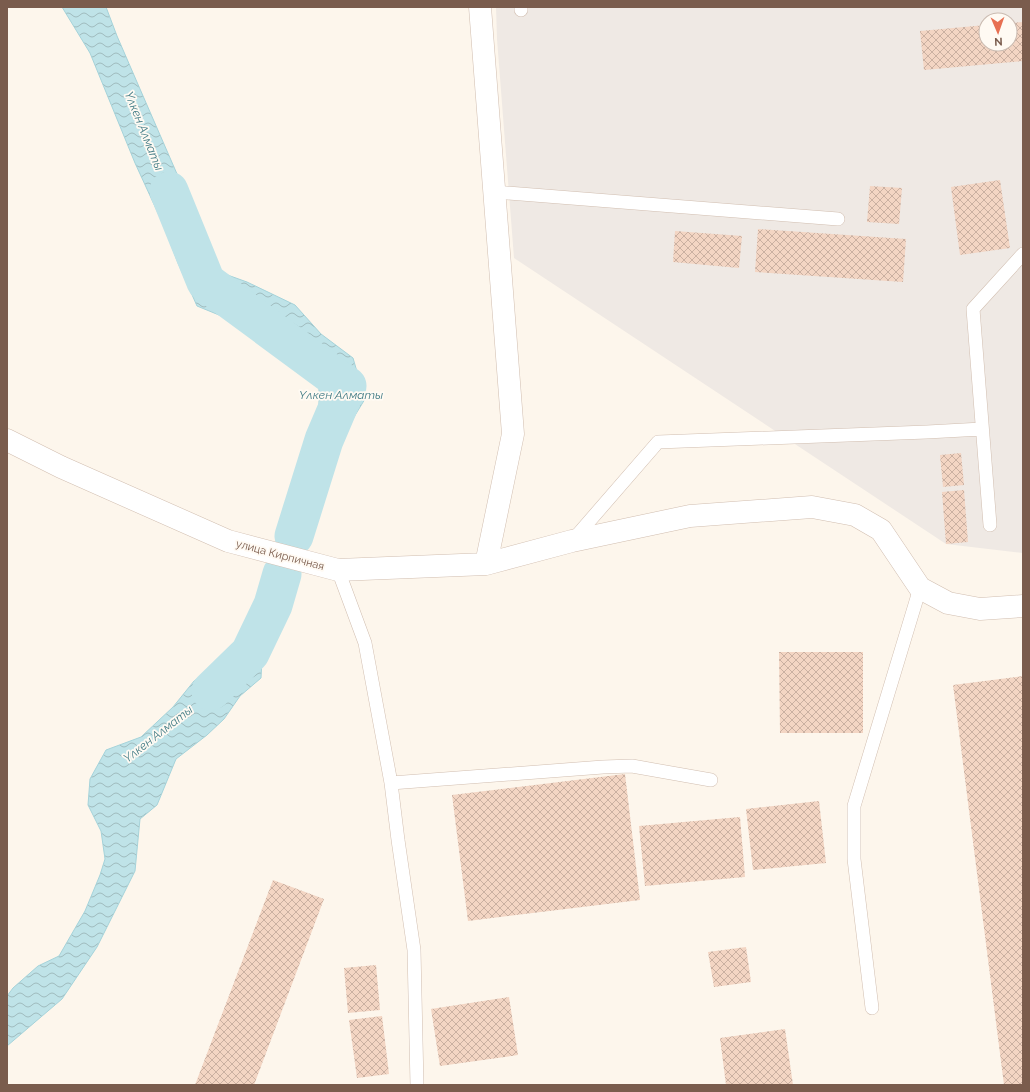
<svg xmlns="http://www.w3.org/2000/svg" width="1030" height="1092" viewBox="0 0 1030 1092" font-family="Raleway,sans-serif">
  <defs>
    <pattern id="water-waves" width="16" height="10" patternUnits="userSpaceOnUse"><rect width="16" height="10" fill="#bfe3e8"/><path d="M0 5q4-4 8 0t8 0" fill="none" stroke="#a0bbbe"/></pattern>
    <pattern id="building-cross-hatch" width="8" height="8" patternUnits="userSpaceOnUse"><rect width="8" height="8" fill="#f3d5c3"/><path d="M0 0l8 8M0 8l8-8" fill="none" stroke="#cab0a1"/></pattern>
  </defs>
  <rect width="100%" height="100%" fill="#fdf6ec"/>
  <!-- industrial -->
  <path fill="#efe9e4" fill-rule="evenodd" d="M496,7H1023V553L946,544L514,258L497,39ZM986,20H1010V44H986Z"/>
  <!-- water -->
  <path fill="url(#water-waves)" stroke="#a5d3da" d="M62,7H106L117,36L140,89L184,190L190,246L208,268L247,282L295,305L321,334L353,358L365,399L335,448L308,449L319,415V376L298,349L246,326L197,306L178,263L163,224L135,163L90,53Z
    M235,650L262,658L261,678L240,696L224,719L207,735L176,759L157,805L140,819L135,871L97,947L62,999L7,1046V996L13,988L38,966L59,956L85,911L100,875L105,859L101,831L88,805L90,779L106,750L141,737L173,707L194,681L230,656Z"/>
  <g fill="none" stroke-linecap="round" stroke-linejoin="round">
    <!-- river -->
    <path stroke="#bfe3e8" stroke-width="39" d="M169,191L206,282L347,386L324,440L294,536
      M211,691L250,653L273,605L282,574"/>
  </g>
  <!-- building -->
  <path fill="url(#building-cross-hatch)" d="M1023,22V61L924,70L920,31L986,25V44H1010V23Z
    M1000,180L1010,248L960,255L951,187Z
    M870,186L902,188L899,224L867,222Z
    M758,229L906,239L903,282L755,272Z
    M675,231L742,236L739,268L673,262Z
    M961,453L964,485L943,487L940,455Z
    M964,490L968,542L946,544L942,492Z
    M779,652H863V733H780Z
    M1023,676V1085H1004L953,685Z
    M625,774L640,900L468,921L452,795Z
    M819,801L826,863L753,870L746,809Z
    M740,817L745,877L645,886L639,826Z
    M273,880L324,899L254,1085H195Z
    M746,947L751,982L714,987L708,952Z
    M376,965L380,1010L348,1013L344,968Z
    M509,997L518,1055L440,1066L431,1009Z
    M382,1016L389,1074L357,1078L349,1020Z
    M785,1029L793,1085H726L720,1038Z"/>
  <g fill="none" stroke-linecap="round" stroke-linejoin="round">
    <!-- service casing -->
    <g stroke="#d1beb0" stroke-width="14">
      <path id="service" d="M521,7V10
        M494,192L838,219
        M990,525L973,309L1023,254
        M573,540L658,442L927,432L982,429
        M338,570L365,643L391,783L398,840L414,950L417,1085
        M391,783L603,767L632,766L711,780
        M872,1008L854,859V806L920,588"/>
    </g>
    <!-- minor casing -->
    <g stroke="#d1beb0" stroke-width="23">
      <path id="minor" d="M480,7L513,434L486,564
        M7,440L61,467L228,541L338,570L486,564L572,541L690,516L812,507L855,515L881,530L920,588L948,603L980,609L1023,606"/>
    </g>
    <!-- service -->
    <use href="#service" stroke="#fff" stroke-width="13"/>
    <!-- minor -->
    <use href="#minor" stroke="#fff" stroke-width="22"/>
  </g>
  <g text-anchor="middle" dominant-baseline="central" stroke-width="3.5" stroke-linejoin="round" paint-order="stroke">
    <!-- street labels -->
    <g font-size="11" fill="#7a5c4d" stroke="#fffaf3">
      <text transform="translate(280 555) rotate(15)">улица Кирпичная</text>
    </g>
    <!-- water labels -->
    <g font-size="12" font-style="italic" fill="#437c86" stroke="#fffaf3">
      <text transform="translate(144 131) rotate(68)">Үлкен Алматы</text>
      <text x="341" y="395">Үлкен Алматы</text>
      <text transform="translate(158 734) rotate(-38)">Үлкен Алматы</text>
    </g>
  </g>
  <!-- border -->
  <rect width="1030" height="1092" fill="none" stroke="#7a5c4d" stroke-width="16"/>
  <!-- north arrow -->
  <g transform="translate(998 32) rotate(178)"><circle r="19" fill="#fffaf3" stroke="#cabbb1"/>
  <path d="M0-3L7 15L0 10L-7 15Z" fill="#e76f51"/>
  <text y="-6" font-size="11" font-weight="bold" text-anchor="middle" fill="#7a5c4d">N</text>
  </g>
</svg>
